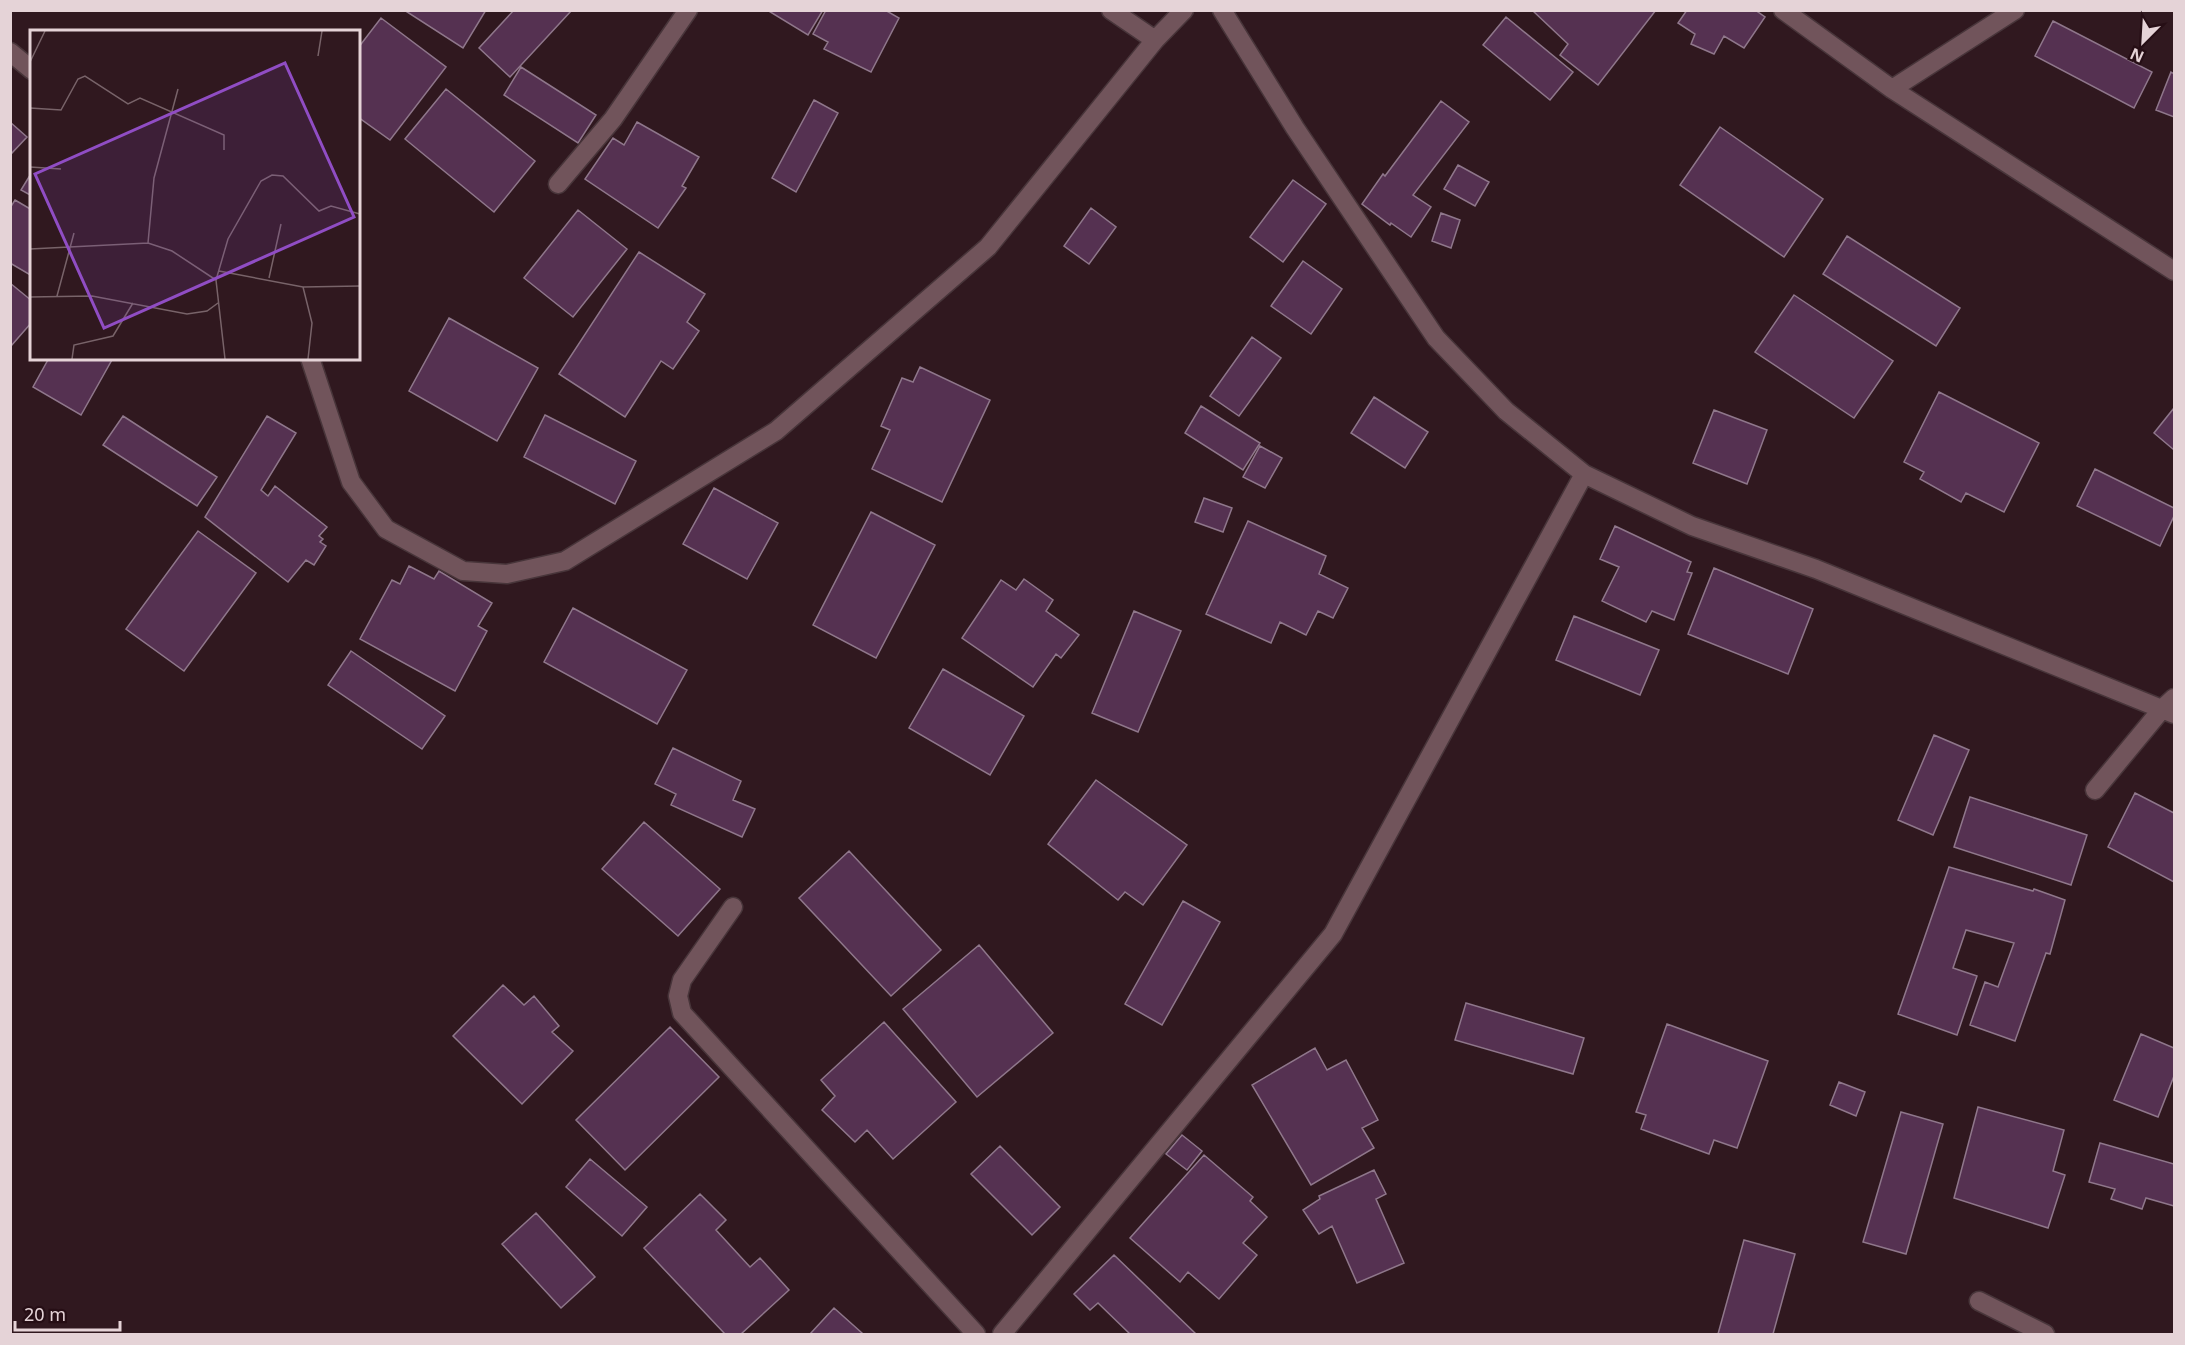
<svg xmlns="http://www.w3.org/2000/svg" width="2185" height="1345" viewBox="0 0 2185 1345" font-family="'Noto Sans',sans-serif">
  <rect width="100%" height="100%" fill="#30181f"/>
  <!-- building -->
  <path fill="#553151" stroke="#8f778b" stroke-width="1.5" d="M404,10H486L463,48Z
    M514,10H572L510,77L479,48Z
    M767,10H823L808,35Z
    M826,10H885L899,18L871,72L824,49L828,42L813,34Z
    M1532,10H1656L1598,85L1560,55L1568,44Z
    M1687,10H1755L1765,17L1744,48L1724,36L1714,54L1691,44L1695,34L1678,23Z
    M1506,17L1573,72L1550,100L1483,45Z
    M381,18L446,67L390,140L358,117V48Z
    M2053,21L2152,72L2134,108L2035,56Z
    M521,67L596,115L578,143L504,95Z
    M2171,72L2174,74V117L2156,110Z
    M446,89L535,161L494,212L405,139Z
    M814,100L838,113L796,192L772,178Z
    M1441,101L1469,122L1413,195L1431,207L1411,237L1391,223L1390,225L1362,204L1383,174L1385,176Z
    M10,122L27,137L10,155Z
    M637,122L699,157L682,186L686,188L658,228L585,179L613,138L624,145Z
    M1720,127L1823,199L1784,257L1680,185Z
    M1458,165L1489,182L1475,206L1444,189Z
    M32,172V196L21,190Z
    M1293,180L1326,204L1283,262L1250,237Z
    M15,200L32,210V276L10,263V208Z
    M1091,208L1116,227L1089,264L1064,246Z
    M578,210L627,249L573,317L524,278Z
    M1441,213L1460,220L1451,248L1432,241Z
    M1847,236L1960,308L1936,346L1823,274Z
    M639,252L705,294L687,322L699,331L673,369L661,361L625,417L559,374Z
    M1303,261L1342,289L1311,334L1271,306Z
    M10,283L32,301V322L11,346Z
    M1794,295L1893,361L1854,418L1755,352Z
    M449,318L538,368L497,441L409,391Z
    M1252,337L1281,358L1239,416L1210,396Z
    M49,358H113L81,415L33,387Z
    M920,367L990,400L942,502L872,469L890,430L881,426L902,378L913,382Z
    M1939,392L2039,443L2004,512L1966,493L1961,502L1920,479L1924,472L1904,462Z
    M1374,397L1428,432L1405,468L1351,433Z
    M1201,406L1260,443L1243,470L1185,433Z
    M2174,408V450L2154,433Z
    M1714,410L1767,430L1747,484L1693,463Z
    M545,415L636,461L615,504L524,457Z
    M123,416L217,477L197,506L103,445Z
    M267,416L296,433L261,490L268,496L275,486L327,527L319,536L323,539L320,542L326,546L314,565L306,560L288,582L205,517Z
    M1260,446L1282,458L1265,488L1243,477Z
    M2095,469L2174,508V516L2160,546L2077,506Z
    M714,488L778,523L747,579L683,544Z
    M1204,498L1232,508L1223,532L1195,522Z
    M871,512L935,545L876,658L813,625Z
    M1248,521L1326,556L1319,574L1348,588L1333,618L1318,611L1306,635L1280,622L1271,643L1206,614Z
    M1615,526L1691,562L1687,572L1692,573L1674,620L1652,611L1646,622L1602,601L1619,567L1600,559Z
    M198,531L256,573L184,671L126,629Z
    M409,566L434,579L439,571L492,603L478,626L487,631L455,691L360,639L392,580L400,584Z
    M1714,568L1813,609L1788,674L1688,634Z
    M1024,579L1053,600L1046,611L1079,635L1061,658L1056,654L1033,687L962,638L1001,580L1016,590Z
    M573,608L687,670L657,724L544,662Z
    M1134,611L1181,631L1138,732L1092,713Z
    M1574,616L1659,650L1640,695L1556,660Z
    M351,651L445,716L422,749L328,685Z
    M943,669L1024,716L990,775L909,728Z
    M1934,735L1969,750L1933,835L1898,820Z
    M673,748L741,781L733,800L755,809L742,837L671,805L676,794L655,784Z
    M1096,780L1187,845L1143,905L1125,892L1118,900L1048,844Z
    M2135,793L2174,813V882L2108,847Z
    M1970,797L2087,835L2071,885L1954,847Z
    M644,822L720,889L678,936L602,869Z
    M849,851L941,950L891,996L799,898Z
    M1949,867L2033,891L2034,889L2065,900L2050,954L2046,953L2015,1041L1970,1025L1985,982L1998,987L2014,943L1966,930L1953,968L1977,976L1957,1035L1898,1014Z
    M1183,901L1220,922L1162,1025L1125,1004Z
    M979,945L1053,1033L977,1097L903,1009Z
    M503,985L524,1005L534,996L559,1026L552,1032L573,1051L522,1104L453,1036Z
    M1466,1003L1584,1038L1573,1074L1455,1040Z
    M884,1022L956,1102L893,1159L867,1130L855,1142L822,1110L835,1096L821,1080Z
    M1667,1024L1768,1061L1737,1148L1714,1140L1709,1154L1641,1129L1646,1115L1636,1112Z
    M670,1027L719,1077L625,1170L576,1120Z
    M2141,1034L2174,1048V1076L2158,1117L2114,1100Z
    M1315,1048L1327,1070L1346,1060L1378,1120L1362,1128L1374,1148L1311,1185L1252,1085Z
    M1839,1082L1865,1092L1856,1116L1830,1105Z
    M1978,1107L2064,1130L2053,1171L2065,1175L2048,1228L1954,1198Z
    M1901,1112L1943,1124L1906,1254L1863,1242Z
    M1182,1135L1202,1151L1187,1170L1166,1154Z
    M2100,1143L2174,1164V1206L2146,1198L2142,1209L2111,1199L2115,1189L2089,1182Z
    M1000,1146L1060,1207L1032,1235L971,1174Z
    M1204,1155L1253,1197L1250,1201L1267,1217L1243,1243L1257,1255L1219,1299L1188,1272L1180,1282L1130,1238Z
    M590,1159L647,1207L622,1236L566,1187Z
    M1374,1170L1386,1194L1376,1199L1404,1263L1357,1283L1332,1226L1319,1234L1303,1210L1320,1199L1319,1196Z
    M700,1194L726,1220L716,1230L750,1267L760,1258L789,1290L741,1334H725L644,1248Z
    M536,1213L595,1277L561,1308L502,1244Z
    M1744,1240L1795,1254L1773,1334H1718Z
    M1114,1255L1196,1334H1130L1098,1303L1090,1310L1074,1294Z
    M834,1308L862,1333L861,1334H810Z"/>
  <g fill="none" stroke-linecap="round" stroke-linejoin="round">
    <!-- minor casing -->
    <g stroke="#48353a" stroke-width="21">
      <path id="minor" d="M1111,10L1155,40
        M1222,10L1295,128L1436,338L1506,411L1584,474L1692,526L1816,569L2174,714
        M1783,10L1892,89L2174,271
        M10,52L32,70
        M1892,89L2015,10
        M558,184L613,119L688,10
        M310,358L351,482L386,529L463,571L507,574L565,561L776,431L988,247L1155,40L1184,10
        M2095,790L2162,709L2174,698
        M733,907L682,980L678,996L682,1013L976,1334
        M1979,1301L2045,1334
        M1002,1334L1333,934L1584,474"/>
    </g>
    <!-- minor -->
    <use href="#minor" stroke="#71545b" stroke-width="18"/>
  </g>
  <!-- overview -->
  <g transform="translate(30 30)">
    <rect width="330" height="330" fill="#30181f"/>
    <path fill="none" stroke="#786369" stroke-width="1.5" d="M288,26L292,1M0,32L15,1M0,78L31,80L48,49L55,46L98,74L110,68L194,105V120M0,137L31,139M118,213L124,148L148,59M0,219L118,213L142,221L186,250M189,241L273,257L330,256M239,248L251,194M273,257L282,293L278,329M27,266L44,203M0,267L62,266L157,284L177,281L188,273M42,329L44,315L83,306L103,273M195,329L186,250L198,209L231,151L242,145L253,146L289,181L301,176L330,184"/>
    <path fill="#904dc4" fill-opacity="0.15" stroke="#904dc4" stroke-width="3" d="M255,33L324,187L74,298L5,144Z"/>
    <rect width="330" height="330" fill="none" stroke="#e5d3d7" stroke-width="3"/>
  </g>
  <!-- border -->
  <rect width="2185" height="1345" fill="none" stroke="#e5d3d7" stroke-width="24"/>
  <!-- north arrow -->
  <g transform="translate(2143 42) rotate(204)" stroke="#260e15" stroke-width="4.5" paint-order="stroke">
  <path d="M0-4.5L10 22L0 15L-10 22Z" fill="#e5d3d7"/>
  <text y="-9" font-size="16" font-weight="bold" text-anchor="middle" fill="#e5d3d7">N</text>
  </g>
  <!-- scale -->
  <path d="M15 1321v9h105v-9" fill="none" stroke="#e5d3d7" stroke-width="3"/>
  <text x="24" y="1321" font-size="18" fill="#e5d3d7" stroke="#260e15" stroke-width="4.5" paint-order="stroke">20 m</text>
</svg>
